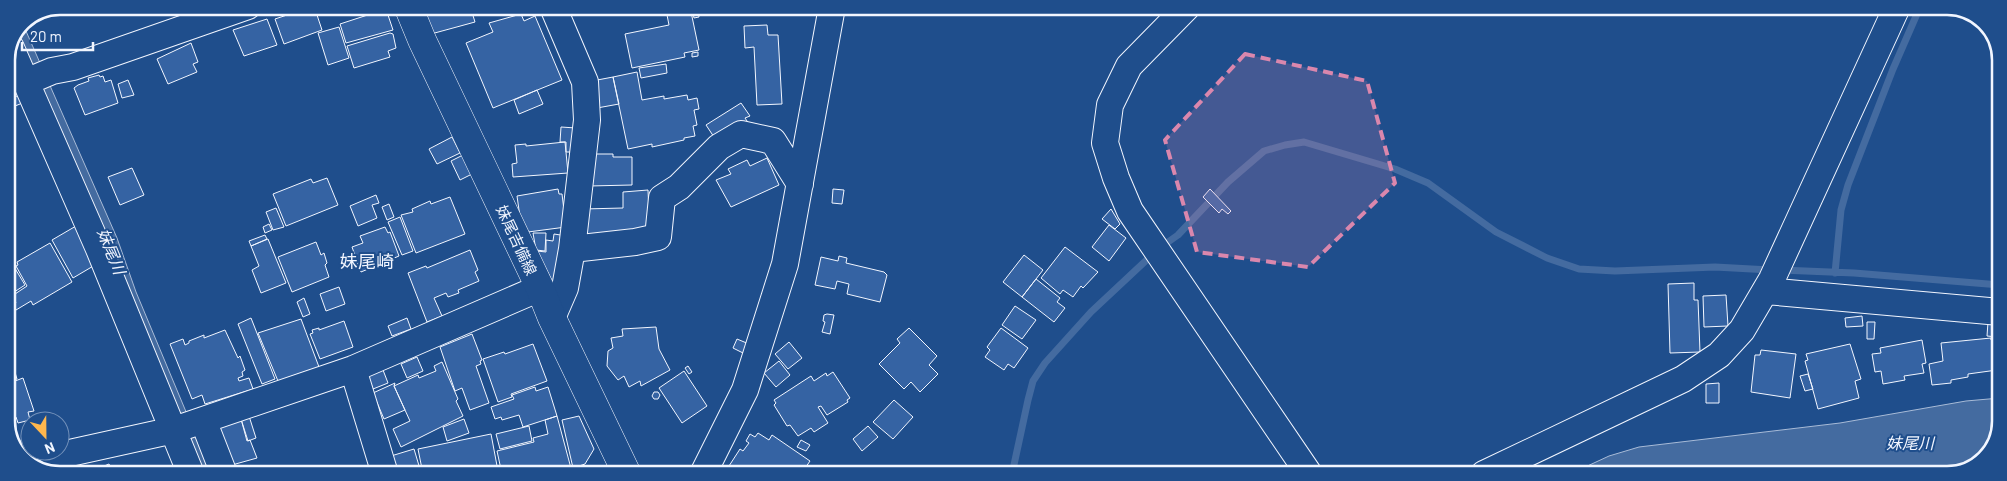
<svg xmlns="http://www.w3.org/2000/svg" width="2007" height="481" viewBox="0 0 2007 481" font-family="Barlow,'Noto Sans JP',sans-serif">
  <rect width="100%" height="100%" fill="#1f4e8c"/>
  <!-- water -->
  <path fill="#446ba0" stroke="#a8bbd7" d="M22,22L117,238L136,292L212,474H197L14,41Z
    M2000,398V432L1983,460L1908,475H1568L1609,456L1639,447L1840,423L1966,401Z"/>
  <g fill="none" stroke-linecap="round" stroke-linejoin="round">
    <!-- stream -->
    <path stroke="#446ba0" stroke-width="7" d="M1161,247L1178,235L1228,182L1264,151L1285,145L1304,142L1395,169L1428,183L1496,232L1547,258L1579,269L1615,271L1715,267L1770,270
      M1781,270L1854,273L2000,285
      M1835,273L1841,210L1848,185L1893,69L1920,7
      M1012,474L1028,400L1033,381L1045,363L1091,312L1153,254"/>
  </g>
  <!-- building -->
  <path fill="#3563a3" stroke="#f2f6ff" d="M170,6H189L172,13Z
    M314,6L322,30L284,44L275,19Z
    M421,6H441L423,12Z
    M461,6H470L475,22L431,34L426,16Z
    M685,7H690L699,50L684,53L685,57L632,68L625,34L669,25L666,10Z
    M692,7H698L699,17L694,18Z
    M386,9L393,30L346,43L340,24Z
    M521,14L524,21L535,16L562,80L493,108L466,43L493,32L489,23Z
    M267,19L277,45L244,56L233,30Z
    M767,25L768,35H778L782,104L757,105L754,47L745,48L744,26Z
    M339,27L349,58L328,65L318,33Z
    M390,33L393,34L396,48L388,51L390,57L354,68L347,46Z
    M191,43L198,62L193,64L197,72L168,84L157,59Z
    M698,52V56L692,57V53Z
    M666,64L667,73L641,78L639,68Z
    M6,69L20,91L6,98Z
    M637,72L642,100L664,96V99L687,95L688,100L697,98L699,109L694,110L697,125L693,126L695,136L684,138V140L652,147V144L628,149L613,77Z
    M99,75L100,77L103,76L105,82L111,80L118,103L85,115L74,88L78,85L89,81L88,78Z
    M613,77L619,104L597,108L592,81Z
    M128,80L134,95L122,98L118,84Z
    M537,90L543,104L519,114L514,100Z
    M22,94L25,102L10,108L7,100Z
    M741,103L750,116L745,118L749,124L718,143L706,125Z
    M561,127L576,128L574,152H566V142H560Z
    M452,137L460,153L437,164L429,149Z
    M565,142L568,173L513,177L512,164L517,163L515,145L526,144V146Z
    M589,154H613V157H632V185L589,186Z
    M463,155L472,174L460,180L451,161Z
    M767,158L779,185L731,207L716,180L731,174L728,169L747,160L750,166Z
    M132,168L144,195L120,205L108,177Z
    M327,178L338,205L286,226L273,194L311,179L313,183Z
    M558,189L559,194H562L566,227L528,232L520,217L517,196Z
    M833,189L844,190L842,204L832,203Z
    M1210,189L1231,211L1228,214L1222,209L1219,213L1203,197Z
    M648,190L650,235L581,242L583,209L623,208V192Z
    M376,195L379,203L372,205L377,218L358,226L350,206Z
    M450,197L465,234L416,253L401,215L413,212L412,209L430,201L431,204Z
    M389,204L394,217L387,220L382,207Z
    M276,208L284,227L273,230L266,212Z
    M1111,209L1120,224L1115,229L1102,219Z
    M400,217L413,251L402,255L388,222Z
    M269,224L272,230L265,233L263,227Z
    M1109,225L1126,238L1109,261L1092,247Z
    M76,226L95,265L73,278L52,240Z
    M385,227L388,233L390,232L399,256L361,272L352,247L363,243L360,236Z
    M533,233H546L545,251L536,250Z
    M554,234L567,236L553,283L537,251L546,252V240L553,241Z
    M265,235L267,239L251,246L249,241Z
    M268,239L286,283L261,293L252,270L259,266L251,246Z
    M316,242L321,255L324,253L327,263L325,265L329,277L292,292L278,257Z
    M50,243L72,282L33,305L31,301L16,310L13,305L16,303L12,296L27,286L16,266L18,265L17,262Z
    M1065,247L1098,272L1083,288L1081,286L1073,297L1063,290L1060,294L1041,278Z
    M470,250L478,270L475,272L479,281L458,290L459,293L448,297L446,293L434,298L442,316L427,322L408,273L426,266L427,268Z
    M7,255L25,285L8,296L12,302L7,305Z
    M1024,255L1043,270L1022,297L1003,282Z
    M839,256L847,258L846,263L884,272L887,275L880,302L847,294L849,284L837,281L835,289L815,285L821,257L838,261Z
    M1036,279L1060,298L1057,302L1065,308L1054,322L1022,297Z
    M1694,283V300H1698L1700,352L1670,353L1668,284Z
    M339,287L345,304L326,311L320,294Z
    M1726,295L1728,326L1704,327L1703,296Z
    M304,298L310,314L303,317L297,302Z
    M1015,306L1036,320L1022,339L1002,325Z
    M827,314L834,315L830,334L822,332L825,322L823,321L824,315Z
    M1862,316L1863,326L1846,327L1845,318Z
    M251,318L275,379L262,384L238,324Z
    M407,318L411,329L392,336L388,326Z
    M301,319L319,367L278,381L258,333Z
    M344,321L353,347L320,359L310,334L313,333L312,330L319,328V330Z
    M1867,322H1875L1874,339H1867Z
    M1988,322H1998L1997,337L1987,336Z
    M656,327L659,349L670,370L641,386L640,381L629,387L624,376L618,380L607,366L608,351L613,348L611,338L623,336L622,329Z
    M909,328L937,356L929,365L938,374L920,392L911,382L904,389L879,364L900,343L897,339Z
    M1001,328L1028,348L1014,368L1008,364L1004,370L985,357L990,350L987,347Z
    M225,330L238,358L240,356L245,370L242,372L243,376L238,378L239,381L249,378L253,389L205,404L202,395L192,399L170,344L183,339L185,345L189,343V341L204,335V338Z
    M472,334L482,360L480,361L481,364L476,366L489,403L470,410L462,388L455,391L440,347Z
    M1991,338V340L1993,341L1997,370L1968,374V377L1951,380V383L1932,385L1929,364L1943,361L1941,343Z
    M737,339L749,344L745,354L733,348Z
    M1922,340L1926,363L1922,364L1924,373L1904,376L1905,380L1883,384L1881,371L1875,372L1872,354L1881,353L1880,348Z
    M789,342L802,358L788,369L775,354Z
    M533,344L547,381L511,394L512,397L498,402L483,359L504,352L505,354Z
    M1850,344L1861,379L1855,381L1859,398L1818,409L1805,361L1808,360L1806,354Z
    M7,348L12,364L7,366Z
    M1761,350L1796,354L1790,398L1751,392L1755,355H1760Z
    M417,357L423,371L407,378L401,364Z
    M779,361L790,375L776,387L764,373Z
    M442,362L458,399L456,401L463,416L401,447L393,429L410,421L394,386L418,375L419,378L436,371L434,366Z
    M688,366L692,372L689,374L685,368Z
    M14,369L17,379L7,382V371Z
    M383,370L388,383L373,389L368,376Z
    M684,371L707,406L682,423L659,388Z
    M833,372L850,398L847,400L848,402L827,415L821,406L818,407L828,423L814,432L811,428L798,436L790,425L787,426L774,405L776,403L774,400L811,376L814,381L826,373L827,376Z
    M1808,374L1813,389L1805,391L1800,376Z
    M23,378L34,411L28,412L30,420L18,423L16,417L14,418L7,395V384Z
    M395,383L394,386L405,410L384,419L373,393Z
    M1719,383V403H1706V384Z
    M535,387L536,391L548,387L557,416L523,427L519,415L502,420L501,417L495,419L491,407L514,399L512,395Z
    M654,392H658L660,395L658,399H654L652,396Z
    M894,400L913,417L893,439L873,422Z
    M249,416L256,438L248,441L241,419Z
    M557,416L572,472L562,474H502L497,451L534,442L533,438L548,434L545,420Z
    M579,416L594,449L585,464L573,468L562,420Z
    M241,419L247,441L250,440L257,458L232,465L216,429Z
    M464,419L469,433L447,441L443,427Z
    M529,426L532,441L500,449L496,434Z
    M868,426L878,437L862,451L853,439Z
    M758,433L769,440L772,435L810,461L801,474H742L729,466L740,449L743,451L749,443L746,441L750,434L755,437Z
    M491,434L498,471L482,474H423L418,449Z
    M801,440L810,445L806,451L797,447Z
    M414,449L420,469L407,474H397L391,456Z
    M109,464L111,468L114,467L116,474H84Z
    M173,468L175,474H157Z
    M716,470H734V474H714Z"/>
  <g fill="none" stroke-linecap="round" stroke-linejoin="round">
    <!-- minor casing -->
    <g stroke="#f2f6ff" stroke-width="28">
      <path id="minor" d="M1187,7L1129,66L1110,105L1105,143L1116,178L1130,211L1309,474
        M11,48L99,249L191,474
        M26,82L52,71L73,67L248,6
        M572,249L635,242L658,237L662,198L679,187L719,147L741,134L773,141L800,184
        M1766,291L2000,312
        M552,318L565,288L572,249L587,120L585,82L553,7
        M353,369L385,474
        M203,420L224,474
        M29,462L174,430L353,369L540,288
        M703,474L745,390L785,264L832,7
        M1484,474L1683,379L1719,355L1742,330L1772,279L1897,7"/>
    </g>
    <!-- major casing -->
    <g stroke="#f2f6ff" stroke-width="29">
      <path id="major" d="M408,6L422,40L540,288L552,318L627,474"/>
    </g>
    <!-- minor -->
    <use href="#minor" stroke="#1f4e8c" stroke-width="26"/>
    <!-- major -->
    <use href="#major" stroke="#1f4e8c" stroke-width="28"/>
  </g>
  <!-- marked area -->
  <path fill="#da87ad" fill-opacity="0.2" stroke="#da87ad" stroke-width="4" stroke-dasharray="10 6" stroke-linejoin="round" d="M1245,54L1367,81L1395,183L1308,267L1197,252L1165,140Z"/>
  <g text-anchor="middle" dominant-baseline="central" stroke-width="4" stroke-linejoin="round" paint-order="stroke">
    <!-- street labels -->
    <g font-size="15" fill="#f2f6ff" stroke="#1f4e8c">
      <text transform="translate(517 240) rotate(65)">妹尾吉備線</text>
    </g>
    <!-- water labels -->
    <g font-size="16" font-style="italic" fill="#f2f6ff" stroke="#1f4e8c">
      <text transform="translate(112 251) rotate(68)">妹尾川</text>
      <text x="1910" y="442">妹尾川</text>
    </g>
    <!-- quarter labels -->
    <g font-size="18" fill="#f2f6ff" stroke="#1f4e8c">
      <text x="367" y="261">妹尾崎</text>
    </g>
  </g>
  <!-- crop -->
  <path d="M0 0H2007V481H0ZM60 15H1947A45 45 0 0 1 1992 60V421A45 45 0 0 1 1947 466H60A45 45 0 0 1 15 421V60A45 45 0 0 1 60 15Z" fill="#1f4e8c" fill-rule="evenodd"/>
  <path fill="none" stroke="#f2f6ff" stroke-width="2.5" d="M60 15H1947A45 45 0 0 1 1992 60V421A45 45 0 0 1 1947 466H60A45 45 0 0 1 15 421V60A45 45 0 0 1 60 15Z"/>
  <!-- north arrow -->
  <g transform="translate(45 436) rotate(158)"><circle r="24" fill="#1f4e8c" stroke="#7391ba"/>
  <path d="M0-4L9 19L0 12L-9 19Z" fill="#ffb74d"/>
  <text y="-8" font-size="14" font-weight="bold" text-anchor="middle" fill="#f2f6ff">N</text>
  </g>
  <!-- scale -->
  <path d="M22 42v8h71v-8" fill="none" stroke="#f2f6ff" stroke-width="2.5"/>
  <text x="30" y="42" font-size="15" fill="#f2f6ff" stroke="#1f4e8c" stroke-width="4" paint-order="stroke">20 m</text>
</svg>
